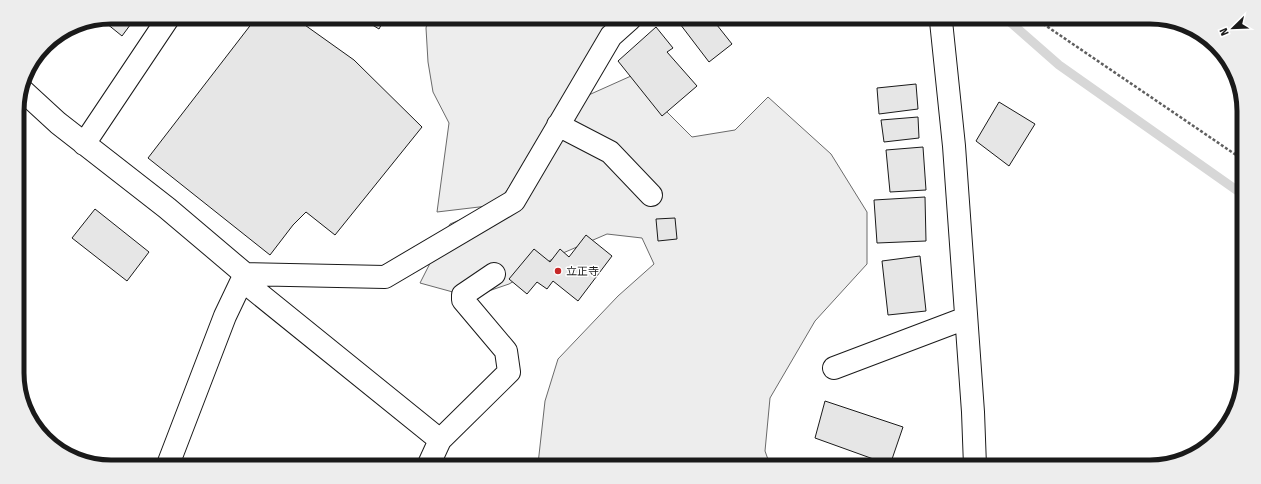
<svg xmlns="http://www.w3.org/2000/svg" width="1261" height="484" viewBox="0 0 1261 484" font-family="'Fira Sans','Noto Sans JP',sans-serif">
  <rect width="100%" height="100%" fill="#fff"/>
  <!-- built -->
  <path fill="#ededed" stroke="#6a6a6a" d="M428,19H619L589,73L498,203L573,102L631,76L692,137L735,130L768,97L831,154L867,212V264L815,321L770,398L765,451L770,465L538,464L545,401L558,359L618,296L654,264L642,238L607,234L563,253L509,284L471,297L420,283L450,224L496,205L437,212L449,123L433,92L428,62L426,28Z"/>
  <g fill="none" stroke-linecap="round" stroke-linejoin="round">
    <!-- stream -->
    <path stroke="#d7d7d7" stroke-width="9" d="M1009,21L1059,65L1242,194"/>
  </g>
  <!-- building -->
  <path fill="#e6e6e6" stroke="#1a1a1a" d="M111,17H136L122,36L101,19Z
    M256,18H295L354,60L422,127L335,235L306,212L293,225L270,255L148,158Z
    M361,18H385L379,29Z
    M677,20H713L732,44L709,62Z
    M656,27L673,48L667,52L697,86L662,116L618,61Z
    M916,84L918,109L879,114L877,88Z
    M999,102L1035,124L1009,166L976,141Z
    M918,117L919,138L884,142L881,120Z
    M923,147L926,190L890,192L886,150Z
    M925,197L926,241L877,243L874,200Z
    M95,209L149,252L127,281L72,238Z
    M675,218L677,239L658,241L656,219Z
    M586,235L612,256L578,301L553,281L547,289L537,282L527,294L509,279L534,249L550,262L560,249L569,257Z
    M920,256L926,311L888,315L882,261Z
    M825,401L903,427L890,465L815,438Z
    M832,459L852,465H828Z"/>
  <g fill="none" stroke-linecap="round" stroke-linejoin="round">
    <!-- minor casing -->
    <g stroke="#1a1a1a" stroke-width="24">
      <path id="minor" d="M941,21L954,146L973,412L975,466
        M21,89L58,123L167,208L245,274L385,277L514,201L611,36L630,19
        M558,125L610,152L651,195
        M84,144L169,17
        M242,280L440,440L429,464
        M834,368L966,318
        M440,440L509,372L506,351L463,300V295L494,274
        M169,462L225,316L245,274"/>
    </g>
    <!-- path -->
    <path stroke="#5f5f5f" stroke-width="2.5" stroke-dasharray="3 2" stroke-linecap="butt" d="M1039,21L1242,159"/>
    <!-- minor -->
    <use href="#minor" stroke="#fff" stroke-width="22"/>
  </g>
  <!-- markers -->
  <circle fill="#c62828" stroke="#fff" stroke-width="1.5" cx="558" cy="271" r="4"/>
  <g text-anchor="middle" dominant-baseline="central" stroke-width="3" stroke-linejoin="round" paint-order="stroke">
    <!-- poi labels -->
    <g font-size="11" fill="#1a1a1a" stroke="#fff" text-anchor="start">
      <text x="566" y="271">立正寺</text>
    </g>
  </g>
  <!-- crop -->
  <path d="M0 0H1261V484H0ZM111 24H1150A87 87 0 0 1 1237 111V373A87 87 0 0 1 1150 460H111A87 87 0 0 1 24 373V111A87 87 0 0 1 111 24Z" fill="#ededed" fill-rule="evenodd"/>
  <path fill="none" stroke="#1a1a1a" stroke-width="5" d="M111 24H1150A87 87 0 0 1 1237 111V373A87 87 0 0 1 1150 460H111A87 87 0 0 1 24 373V111A87 87 0 0 1 111 24Z"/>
  <!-- north arrow -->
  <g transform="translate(1233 28) rotate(247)" stroke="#ffffff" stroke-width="3" paint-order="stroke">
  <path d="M0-3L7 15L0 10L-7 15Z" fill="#1a1a1a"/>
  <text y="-6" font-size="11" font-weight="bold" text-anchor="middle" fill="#1a1a1a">N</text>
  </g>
</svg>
